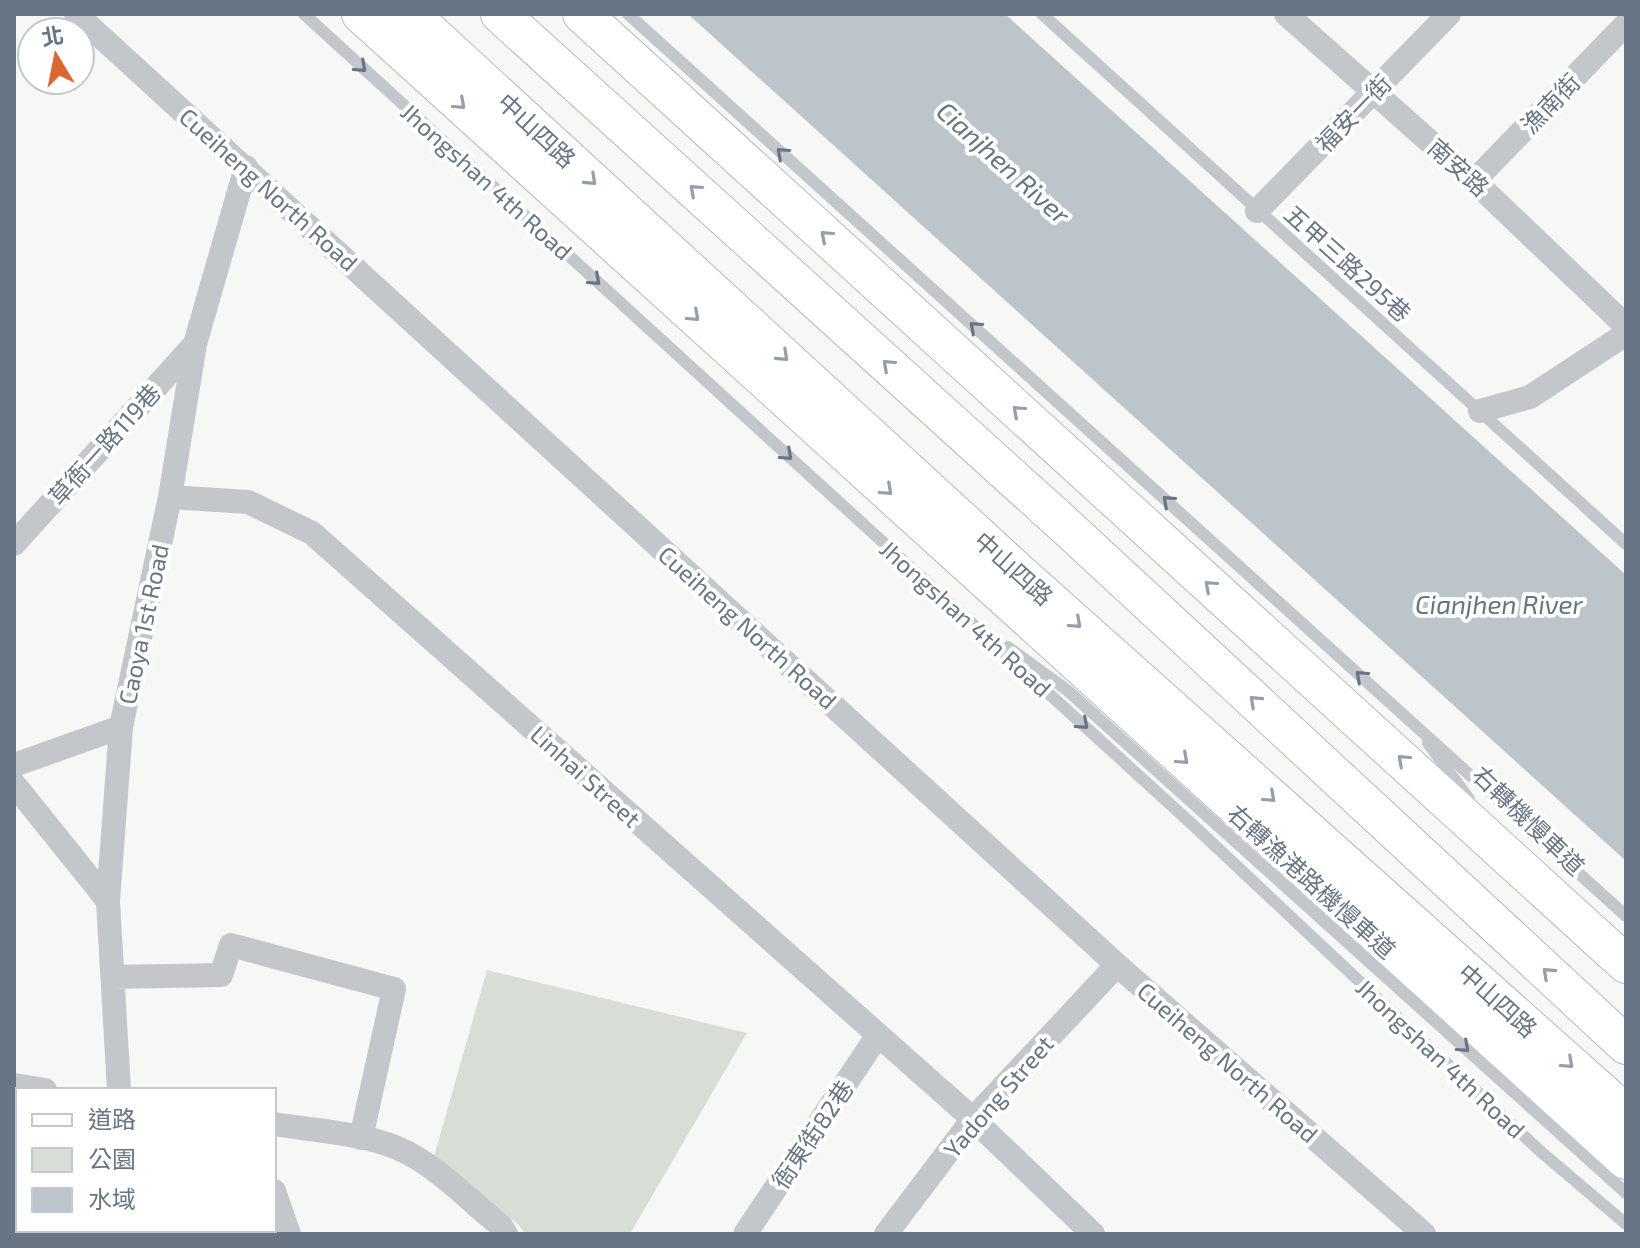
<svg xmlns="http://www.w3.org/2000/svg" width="1640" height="1248" viewBox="0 0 1640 1248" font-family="'Exo 2','Noto Sans TC',sans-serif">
  <rect width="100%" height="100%" fill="#f7f8f5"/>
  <!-- green -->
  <path fill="#d8ded6" d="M487,970L747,1033L630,1234H525L518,1224L433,1160Z"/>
  <!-- water -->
  <path fill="#bbc5ca" d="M688,14H1005L1626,575V861Z"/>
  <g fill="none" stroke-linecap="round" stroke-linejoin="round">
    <!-- primary casing -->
    <g stroke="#b6babe" stroke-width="40">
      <path id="primary" d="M361,14L1626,1160
        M410,14L1018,572L1626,1114
        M500,14L1070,530L1626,1045
        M582,14L1626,964"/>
    </g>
    <!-- service -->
    <path stroke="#c3c6ca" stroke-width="12" d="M304,14L1194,826L1540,1151L1626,1224
      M628,14L1626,916
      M1042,14L1626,544
      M1008,647L1067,690L1626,1193
      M1428,743L1469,799"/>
    <!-- minor -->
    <path stroke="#c3c6ca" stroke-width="24" d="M76,14L1117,965L1424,1234
      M1286,14L1474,181L1626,326
      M1474,181L1626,24
      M1257,211L1449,14
      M1480,411L1530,397L1626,334
      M170,497L248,502L312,533L973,1119L1093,1234
      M14,544L195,344
      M14,765L121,727
      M14,784L108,901
      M113,977L221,975L231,945L394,989L361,1138
      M14,1085L45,1090
      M119,1090L108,901L121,727L170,497L195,344L246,167
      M274,1124C315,1131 371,1133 408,1153C442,1171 471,1202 501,1226L506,1234
      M14,1152L18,1149
      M274,1191L289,1234
      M61,1234L66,1230
      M116,1234V1230
      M745,1234L878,1035
      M886,1234L973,1119L1117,965"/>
    <!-- primary -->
    <use href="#primary" stroke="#fff" stroke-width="38"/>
  </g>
  <!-- one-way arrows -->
  <defs><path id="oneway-chevron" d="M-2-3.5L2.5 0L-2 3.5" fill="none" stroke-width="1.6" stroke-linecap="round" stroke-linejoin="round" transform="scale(2)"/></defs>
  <g stroke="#687585">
    <use href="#oneway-chevron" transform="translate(361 67) rotate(42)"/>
    <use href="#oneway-chevron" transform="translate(782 153) rotate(-138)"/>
    <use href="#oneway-chevron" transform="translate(595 280) rotate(42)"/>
    <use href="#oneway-chevron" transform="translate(975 327) rotate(-138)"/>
    <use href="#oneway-chevron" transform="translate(787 455) rotate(42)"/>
    <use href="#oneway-chevron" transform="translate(1168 501) rotate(-138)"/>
    <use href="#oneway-chevron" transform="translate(1361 676) rotate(-138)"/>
    <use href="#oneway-chevron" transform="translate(1083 724) rotate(42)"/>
    <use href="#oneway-chevron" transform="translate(1464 1047) rotate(42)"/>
  </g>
  <g stroke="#959eaa">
    <use href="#oneway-chevron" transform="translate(460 104) rotate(42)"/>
    <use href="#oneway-chevron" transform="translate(591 180) rotate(43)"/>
    <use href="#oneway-chevron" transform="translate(695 190) rotate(-138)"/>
    <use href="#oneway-chevron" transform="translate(826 236) rotate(-138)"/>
    <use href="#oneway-chevron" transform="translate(694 316) rotate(42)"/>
    <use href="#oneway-chevron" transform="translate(783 356) rotate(43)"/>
    <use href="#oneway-chevron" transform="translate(888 365) rotate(-138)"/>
    <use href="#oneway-chevron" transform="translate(1018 411) rotate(-138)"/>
    <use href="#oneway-chevron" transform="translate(887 490) rotate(42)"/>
    <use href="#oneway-chevron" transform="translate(1210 586) rotate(-138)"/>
    <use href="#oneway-chevron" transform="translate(1076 623) rotate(42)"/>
    <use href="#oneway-chevron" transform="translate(1255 701) rotate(-137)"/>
    <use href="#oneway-chevron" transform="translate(1183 759) rotate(42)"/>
    <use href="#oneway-chevron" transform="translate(1403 760) rotate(-138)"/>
    <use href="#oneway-chevron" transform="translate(1270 797) rotate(42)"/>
    <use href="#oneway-chevron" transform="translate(1548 973) rotate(-137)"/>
    <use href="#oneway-chevron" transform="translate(1568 1063) rotate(42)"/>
  </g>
  <g text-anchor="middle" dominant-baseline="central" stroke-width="8" stroke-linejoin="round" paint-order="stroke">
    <!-- street labels -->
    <g font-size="24" fill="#687585" stroke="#fff">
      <text transform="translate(1550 103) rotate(-46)">漁南街</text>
      <text transform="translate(1353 113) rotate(-46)">福安一街</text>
      <text transform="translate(537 130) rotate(43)">中山四路</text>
      <text transform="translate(1459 167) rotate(42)">南安路</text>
      <text transform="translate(487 181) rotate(42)">Jhongshan 4th Road</text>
      <text transform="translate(269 189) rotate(42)">Cueiheng North Road</text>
      <text transform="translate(1348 263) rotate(42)">五甲三路295巷</text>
      <text transform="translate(104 444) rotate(-48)">草衙一路119巷</text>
      <text transform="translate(1014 568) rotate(42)">中山四路</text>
      <text transform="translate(966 618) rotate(42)">Jhongshan 4th Road</text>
      <text transform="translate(143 624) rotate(-78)">Caoya 1st Road</text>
      <text transform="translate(748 627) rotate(42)">Cueiheng North Road</text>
      <text transform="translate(586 776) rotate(42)">Linhai Street</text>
      <text transform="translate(1529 820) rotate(44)">右轉機慢車道</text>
      <text transform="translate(1312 881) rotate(42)">右轉漁港路機慢車道</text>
      <text transform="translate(1498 1000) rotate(42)">中山四路</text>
      <text transform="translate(1441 1058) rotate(43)">Jhongshan 4th Road</text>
      <text transform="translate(1228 1062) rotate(41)">Cueiheng North Road</text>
      <text transform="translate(998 1096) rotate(-49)">Yadong Street</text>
      <text transform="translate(812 1134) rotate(-56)">衙東街82巷</text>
    </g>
    <!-- water labels -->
    <g font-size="26" font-style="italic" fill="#637680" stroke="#fff">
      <text transform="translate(1004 162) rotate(42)">Cianjhen River</text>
      <text x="1499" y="603">Cianjhen River</text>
    </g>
  </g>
  <!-- border -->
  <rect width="1640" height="1248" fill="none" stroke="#687585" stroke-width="32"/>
  <!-- legend -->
  <rect x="16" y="1088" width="260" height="144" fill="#ffffff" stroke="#c3c8ce" stroke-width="2"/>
  <rect x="32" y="1114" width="40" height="12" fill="#ffffff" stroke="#c3c8ce" stroke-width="2"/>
  <text x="88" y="1128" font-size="24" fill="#687585">道路</text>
  <rect x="32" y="1148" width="40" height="24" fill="#d8ded6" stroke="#c3c8ce" stroke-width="2"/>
  <text x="88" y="1168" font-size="24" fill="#687585">公園</text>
  <rect x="32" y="1188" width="40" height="24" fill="#bbc5ca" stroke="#c3c8ce" stroke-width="2"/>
  <text x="88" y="1208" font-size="24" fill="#687585">水域</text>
  <!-- north arrow -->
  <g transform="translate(56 56) rotate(350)"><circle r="38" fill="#ffffff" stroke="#c3c8ce" stroke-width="2"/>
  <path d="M0-6L14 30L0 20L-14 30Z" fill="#de672f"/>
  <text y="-12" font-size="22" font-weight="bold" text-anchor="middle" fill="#687585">北</text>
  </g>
</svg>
